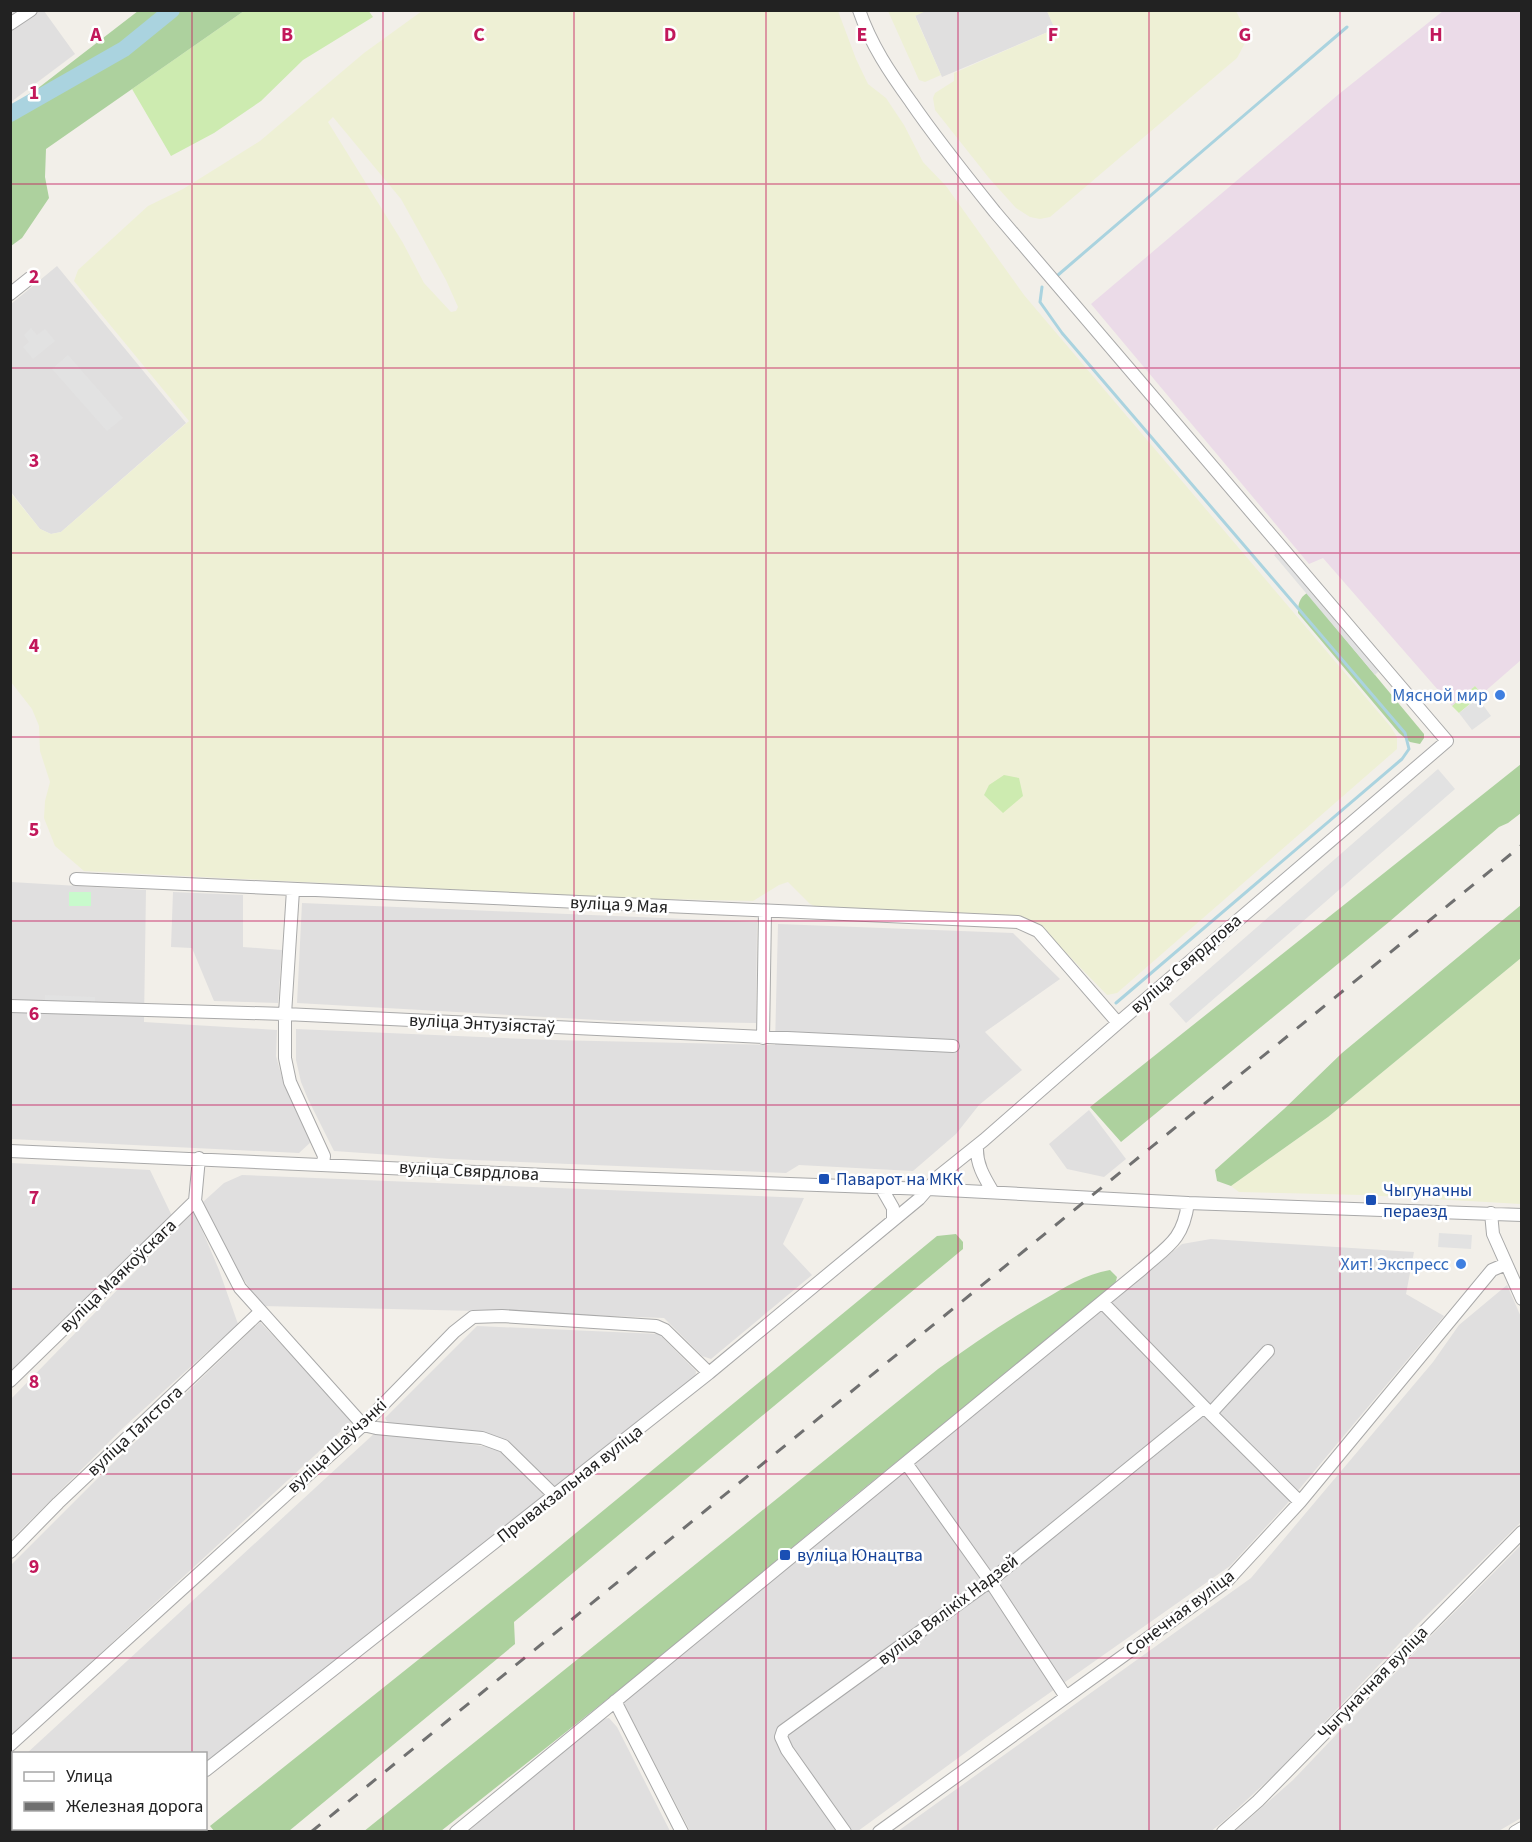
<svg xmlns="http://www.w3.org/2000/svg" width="1532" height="1842" viewBox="0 0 1532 1842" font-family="'Source Sans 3',sans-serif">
  <rect width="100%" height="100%" fill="#f2efe9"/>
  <!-- residential -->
  <path fill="#e0dfdf" d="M926,10L1047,11L1055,29L942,77L915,15Z
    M11,11H44L75,54L11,102Z
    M57,266L186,423L61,532L51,534L40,529L11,492V304Z
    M11,882L146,890L144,1022L277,1030L276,1056L283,1081L312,1141L299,1153L11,1139Z
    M173,892L243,895V947L282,950L278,1003L214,1001L192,948L171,947Z
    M302,903L757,922L756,1023L616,1021L297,1003Z
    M778,924L1013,933L1060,979L985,1032L1022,1070L979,1105L956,1134L913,1171L799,1165L786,1173L450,1159L334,1151L308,1099L301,1082L296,1060V1029L551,1040L775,1045Z
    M1089,1110L1126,1159L1104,1177L1067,1169L1049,1144Z
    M11,1163L150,1170L172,1216L11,1374Z
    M242,1175L804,1198L783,1244L812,1275L711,1359L702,1356L664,1318L477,1311L262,1306L237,1270L203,1202L224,1183Z
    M194,1211L219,1270L238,1324L124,1427L11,1540V1399Z
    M1211,1239L1414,1252L1406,1294L1444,1316L1286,1505L1230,1566L987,1737L858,1831H690L623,1702L1182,1244Z
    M1507,1285L1521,1317V1522L1418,1624L1276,1773L1225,1820L1210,1832L898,1831L1251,1578L1433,1362L1459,1325Z
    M260,1322L353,1420L11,1736V1565L108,1468Z
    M477,1326L659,1334L696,1371L695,1381L564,1485L552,1487L483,1433L388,1423L385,1418Z
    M377,1431L496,1448L539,1486L543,1493V1499L206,1766V1754H26Z
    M1521,1545V1818L1497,1832L1235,1831L1293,1780L1419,1648Z
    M609,1718L617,1727L670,1831L467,1832L602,1719Z
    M30,1829H126L123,1832H32Z"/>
  <!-- industrial -->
  <path fill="#ebdbe8" d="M1443,11H1521V660L1482,694L1475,686L1452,706L1323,558L1309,564L1091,304L1339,94Z"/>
  <!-- farmland -->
  <path fill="#eef0d5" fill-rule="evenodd" d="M422,11H838L856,59L868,84L886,98L904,125L923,162L946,186L1024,295L1390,726L1397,737V749L1117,993L1107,995L1037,923L1021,917L819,908L810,904L788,882L779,885L753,901L618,898L84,871L55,846L44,818L45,801L50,782L40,751L39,726L32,709L11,682L10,492L40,529L51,534L61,532L189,421L74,281L78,270L148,206L183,189L260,141L364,53ZM333,117L401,199L446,280L458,307L456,311L451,312L424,283L403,243L328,122Z
    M888,11H926L915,16L941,75L925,82L919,80Z
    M1047,11H1236L1245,29V43L1237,58L1050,217L1040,219L1030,217L1016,208L989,178L935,110L933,98L935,93L954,81V73L1055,29Z
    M1521,958V1204L1364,1195L1239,1192L1231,1186L1328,1117Z"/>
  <!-- grass -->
  <path fill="#cdebb0" d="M368,10L373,17L303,60L261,101L214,133L171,156L132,89L244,11Z
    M1475,686L1482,694L1459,713L1452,706Z
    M1004,775L1019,778L1023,796L1003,813L984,795L989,785Z"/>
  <!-- forest -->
  <path fill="#add19e" d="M138,11H244L46,149L45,177L49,198L22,238L11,246V109Z
    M1307,593L1424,734V738L1420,744L1410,742L1399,733L1298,613C1298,605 1299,598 1307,593Z
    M1521,764V813L1508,823L1499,827L1389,922L1121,1142L1090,1107Z
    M1521,905V958L1328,1117L1231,1186L1217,1181L1215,1170L1284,1109L1342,1053Z
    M956,1234L963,1242V1249L514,1622L515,1644L289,1831H214L210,1826L537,1565L937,1236Z
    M1110,1270L1117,1277L1115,1285L847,1502L653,1663L441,1831L363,1832L938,1369C972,1345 1006,1321 1043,1300C1064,1288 1085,1274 1110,1270Z"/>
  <!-- park -->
  <path fill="#c8facc" d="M69,892H91V906H69Z"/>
  <!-- parking -->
  <path fill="#e2e2e2" d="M31,328L37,335L45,329L55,341L33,359L23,347L29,342L24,335Z
    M68,355L123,418L107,431L52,369Z
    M1279,551L1379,671L1375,675L1274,555Z
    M1478,698L1491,716L1472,730L1459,713Z
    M1438,769L1455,789L1186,1023L1169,1004Z
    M45,995L95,997V1006L45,1004Z
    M1439,1233L1472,1235L1471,1249L1438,1247Z"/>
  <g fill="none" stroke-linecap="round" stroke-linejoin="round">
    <!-- stream -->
    <path stroke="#aad3df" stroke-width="3" d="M1058,275L1347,27
      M1042,287L1040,302L1062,333L1405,733L1409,749L1402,759L1116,1003"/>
    <!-- river -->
    <path stroke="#aad3df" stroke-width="16" d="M10,114L124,49L172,10"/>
    <!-- minor casing -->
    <g stroke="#a9a9a9" stroke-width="14">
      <path id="minor" d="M10,24L31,10
        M10,294L30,278
        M76,879L1018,922L1038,931L1118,1023
        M293,890L285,1014V1058L290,1082L324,1156L323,1164
        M10,1006L285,1014L953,1046
        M763,1038L765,912
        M977,1146C976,1164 984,1177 993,1192
        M10,1151L546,1175L928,1189L1188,1203L1522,1215
        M881,1187L893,1208V1219
        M195,1201L240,1288L363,1425L376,1428L482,1438L504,1446L555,1496
        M1491,1213L1493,1234L1522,1299
        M1102,1302L1204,1407L1300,1502
        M10,1381L195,1201L199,1158
        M1211,1413L1268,1351
        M906,1463L990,1581L1066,1697
        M10,1552L58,1503L260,1312
        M615,1701L682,1832
        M10,1745L363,1425L454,1332L473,1317L502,1316L656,1326L665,1330L709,1373
        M206,1770L709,1373L919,1199L939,1176L984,1140L1118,1023L1447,741L995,212C966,176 937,140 911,102C890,73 871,45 859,10
        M10,1817L14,1821
        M20,1828L22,1832
        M128,1832L132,1828
        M456,1832L1142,1269C1168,1246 1183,1240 1188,1203
        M845,1832L787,1750L781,1737L783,1731L990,1581L1204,1407
        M879,1832L1227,1581L1300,1502L1492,1270L1506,1264
        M1223,1832L1258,1801L1522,1532
        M1515,1832L1522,1828"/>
    </g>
    <!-- minor -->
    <use href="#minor" stroke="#fff" stroke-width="12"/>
    <!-- rail -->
    <path stroke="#707070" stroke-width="3" stroke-dasharray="12 12" stroke-linecap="butt" d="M311,1832L1522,845"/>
  </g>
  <!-- grid -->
  <path fill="none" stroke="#c2185b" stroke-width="1.5" stroke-opacity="0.55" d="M192,10V1754M383,10V1832M574,10V1832M766,10V1832M958,10V1832M1149,10V1832M1340,10V1832M10,184H1522M10,368H1522M10,553H1522M10,737H1522M10,921H1522M10,1105H1522M10,1289H1522M10,1474H1522M10,1658H1522M192,1828V1832"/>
  <!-- markers -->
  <g fill="#3f7fe0" stroke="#fff" stroke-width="2">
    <circle cx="1500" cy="695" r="6"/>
    <circle cx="1461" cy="1264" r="6"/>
  </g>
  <g fill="#1a4fb4" stroke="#fff" stroke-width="2">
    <rect x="818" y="1173" width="12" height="12" rx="3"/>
    <rect x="1365" y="1194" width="12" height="12" rx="3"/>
    <rect x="779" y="1549" width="12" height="12" rx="3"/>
  </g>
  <g text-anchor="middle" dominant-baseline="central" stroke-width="5" stroke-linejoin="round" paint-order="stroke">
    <!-- shop labels -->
    <g font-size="18" fill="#366cbe" stroke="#fff" text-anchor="end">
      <text x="1488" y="695">Мясной мир</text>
      <text x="1449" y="1264">Хит! Экспресс</text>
    </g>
    <!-- street labels -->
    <g font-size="18" fill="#222" stroke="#fff">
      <text transform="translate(619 905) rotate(3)">вуліца 9 Мая</text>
      <text transform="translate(1186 964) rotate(-41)">вуліца Свярдлова</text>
      <text transform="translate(482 1024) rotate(3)">вуліца Энтузіястаў</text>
      <text transform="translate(469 1171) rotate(3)">вуліца Свярдлова</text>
      <text transform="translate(118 1276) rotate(-44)">вуліца Маякоўскага</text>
      <text transform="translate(135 1431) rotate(-43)">вуліца Талстога</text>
      <text transform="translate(337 1446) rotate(-43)">вуліца Шаўчэнкі</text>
      <text transform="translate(570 1484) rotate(-38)">Прывакзальная вуліца</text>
      <text transform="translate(948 1610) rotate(-37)">вуліца Вялікіх Надзей</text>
      <text transform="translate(1180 1613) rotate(-37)">Сонечная вуліца</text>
      <text transform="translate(1373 1683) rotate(-46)">Чыгуначная вуліца</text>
    </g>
    <!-- transit labels -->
    <g font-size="18" fill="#164399" stroke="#fff" text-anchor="start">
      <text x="836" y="1179">Паварот на МКК</text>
      <text x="1383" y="1190">Чыгуначны<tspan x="1383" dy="21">пераезд</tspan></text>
      <text x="797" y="1555">вуліца Юнацтва</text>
    </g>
  </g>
  <g font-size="20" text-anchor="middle" font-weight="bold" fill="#c2185b" stroke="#fff" stroke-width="5" stroke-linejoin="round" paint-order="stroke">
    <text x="96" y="41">A</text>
    <text x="287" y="41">B</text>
    <text x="479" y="41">C</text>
    <text x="670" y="41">D</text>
    <text x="862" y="41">E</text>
    <text x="1053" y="41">F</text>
    <text x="1245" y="41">G</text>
    <text x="1436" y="41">H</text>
    <text x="34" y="99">1</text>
    <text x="34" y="283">2</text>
    <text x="34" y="467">3</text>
    <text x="34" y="652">4</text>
    <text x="34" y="836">5</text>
    <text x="34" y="1020">6</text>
    <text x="34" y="1204">7</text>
    <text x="34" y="1388">8</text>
    <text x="34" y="1573">9</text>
  </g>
  <!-- border -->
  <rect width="1532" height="1842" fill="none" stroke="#222222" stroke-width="24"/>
  <!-- legend -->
  <rect x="12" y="1752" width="195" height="78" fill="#ffffff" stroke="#a7a7a7" stroke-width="1.5"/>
  <rect x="24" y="1772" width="30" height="9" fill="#ffffff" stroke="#a7a7a7" stroke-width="1.5"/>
  <text x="66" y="1782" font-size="18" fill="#222222">Улица</text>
  <rect x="24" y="1802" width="30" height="9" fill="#707070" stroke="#a7a7a7" stroke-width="1.5"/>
  <text x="66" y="1812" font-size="18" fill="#222222">Железная дорога</text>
</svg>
